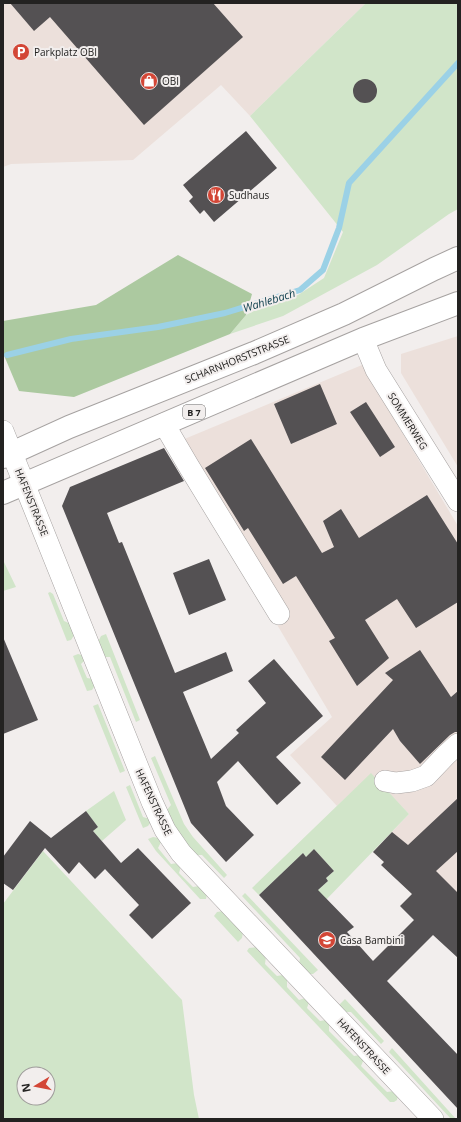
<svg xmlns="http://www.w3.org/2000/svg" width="461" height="1122" viewBox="0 0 461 1122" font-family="'Open Sans',sans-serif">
  <rect width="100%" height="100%" fill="#f2eeed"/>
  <!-- built -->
  <path fill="#ece0db" d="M3,3H366L250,116L221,85L133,160L11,164L3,167Z
    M458,336V467L401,373V354Z
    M362,365L458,526V928L373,852L409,814L371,774L337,806L290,755L332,717L170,445Z"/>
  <!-- green -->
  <path fill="#d1e5c9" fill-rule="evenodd" d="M366,3H458V209L449,214L377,265L283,316L230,334L246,315L260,308L298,295L324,278L343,232L250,116Z
    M3,560L16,587L3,591Z
    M50,592L53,594L64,621L71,624L75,634L71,640L67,641L48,593Z
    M106,634L140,720L136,722L110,657H104L98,642L101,636Z
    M78,654L85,656L86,659L81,664L87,678L93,679L96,684L92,690L87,691L73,656Z
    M98,704L125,771L120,773L93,706Z
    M155,756L184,824L193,837L227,875L224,878L202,855H195L180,837L166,811L171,805L151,758Z
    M371,773L409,814L322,904L305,902L328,881L326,878L334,871L314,849L306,857L303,853L259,895L252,888Z
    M130,785L143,817L150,819L151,822L148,826L143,828L126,787Z
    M114,791L126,820L102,841L93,831L98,827L86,811Z
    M153,837L159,838L161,842L158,848L171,864L178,863L181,866L179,873L193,887L199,886L207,894L206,899H200L156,851L148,839Z
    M43,851L182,1000L194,1095L199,1119H3V904ZM24,1074H48V1098H24Z
    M245,893L318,970L313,974H308L299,965L300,958L242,896Z
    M223,911L243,932L242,938L238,942L214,916L217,912Z
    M257,947L266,956L265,964L277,976L283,975L287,979V987L299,1000L305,998L309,1002L307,1008L320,1021L326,1020L329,1024V1031L354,1056L360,1055L364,1059L361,1066L387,1092L394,1091L398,1095L397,1100L394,1102H390L247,951L249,948Z
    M345,999L384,1041L381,1044L351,1012H344L338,1006Z
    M392,1048L456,1119H451L389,1052Z"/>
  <!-- forest -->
  <path fill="#acc9a0" d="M178,255L252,294L246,315L230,334L74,397L19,391L3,353V321L96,305Z"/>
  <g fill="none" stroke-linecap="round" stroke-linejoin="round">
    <!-- stream -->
    <path stroke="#9bd1e6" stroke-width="6" d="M7,355L71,339L158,327L225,313L300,290L323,270L339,228L349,183L458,63"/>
  </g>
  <!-- building -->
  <path fill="#545153" d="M10,3H213L243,37L144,125L50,17L34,31Z
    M353 91a12 12 0 1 1 24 0a12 12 0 1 1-24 0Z
    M246,131L277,168L214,222L204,210L200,214L189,201L193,197L183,185Z
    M320,384L337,424L291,444L274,404Z
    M366,402L395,447L380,457L350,412Z
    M251,439L322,553L334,547L323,521L341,509L359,538L427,495L458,544V602L416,628L397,599L365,620L389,658L357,686L329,641L335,638L296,576L283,584L248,528L244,531L205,468Z
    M164,448L184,481L107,513L119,543L122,542L175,673L226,652L233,671L183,692L211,759L239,733L236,730L266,703L248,681L274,659L323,716L276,757L301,783L277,805L238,761L217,782L226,806L254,835L226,862L191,823L62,506L70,487Z
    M209,559L226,600L189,615L173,573Z
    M3,637L38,720L3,734Z
    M420,650L451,697L458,691V732H455L450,735L420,764L400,741L393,729L345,780L321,757L393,680L385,673Z
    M458,798V851L436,871L458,893V958L433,935L387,981L458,1055V1109L259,895L303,853L306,857L314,849L334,871L326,878L328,881L318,890L354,927L347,932L373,961L414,920L400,906L412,894L381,865L384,862L373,852L392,832L408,845Z
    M86,811L98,827L93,831L121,863L138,848L191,903L152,939L129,915L139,905L105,869L95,879L79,862L69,874L45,848L13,890L3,883V857L30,821L51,838Z"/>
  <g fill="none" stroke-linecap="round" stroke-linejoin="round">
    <!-- minor casing -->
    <g stroke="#a6a2a1" stroke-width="22">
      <path id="minor" d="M363,339L376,370L458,501
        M164,424L188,465L279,614
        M3,431L152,802L165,830L181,853L433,1119
        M385,781L396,783L412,781L426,776L446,755L458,744"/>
    </g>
    <!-- major casing -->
    <g stroke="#a6a2a1" stroke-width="24">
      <path id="major" d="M3,457L69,427L254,353L344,314L434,269L458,258
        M3,493L363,339L458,303"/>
    </g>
    <!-- minor -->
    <use href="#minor" stroke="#fff" stroke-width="21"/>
    <!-- major -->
    <use href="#major" stroke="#fff" stroke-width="22"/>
  </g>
  <!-- icons -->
  <defs>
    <g id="parking-disc" transform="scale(0.9)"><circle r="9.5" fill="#d34636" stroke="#f2eeed"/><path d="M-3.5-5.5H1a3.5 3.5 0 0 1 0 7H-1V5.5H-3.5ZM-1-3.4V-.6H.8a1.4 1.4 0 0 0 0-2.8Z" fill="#fff"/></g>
    <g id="shop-disc" transform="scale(0.9)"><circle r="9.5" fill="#d34636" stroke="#f2eeed"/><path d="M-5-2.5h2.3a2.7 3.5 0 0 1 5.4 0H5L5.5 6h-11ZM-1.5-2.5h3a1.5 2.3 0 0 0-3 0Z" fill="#fff"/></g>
    <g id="restaurant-disc" transform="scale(0.9)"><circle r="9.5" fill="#d34636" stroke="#f2eeed"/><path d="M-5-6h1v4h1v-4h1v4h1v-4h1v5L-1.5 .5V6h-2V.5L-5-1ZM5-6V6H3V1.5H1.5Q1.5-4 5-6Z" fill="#fff"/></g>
    <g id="school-disc" transform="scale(0.9)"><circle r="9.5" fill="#d34636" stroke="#f2eeed"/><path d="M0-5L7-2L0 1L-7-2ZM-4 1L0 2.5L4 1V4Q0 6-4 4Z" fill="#fff"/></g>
  </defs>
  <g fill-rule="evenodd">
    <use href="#parking-disc" x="21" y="52"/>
    <use href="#shop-disc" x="149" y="81"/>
    <use href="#restaurant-disc" x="216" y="195"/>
    <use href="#school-disc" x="327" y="940"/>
  </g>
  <g text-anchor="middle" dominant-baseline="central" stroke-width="4" stroke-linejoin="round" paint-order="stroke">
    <!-- shield labels -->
    <rect fill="#f2eeed" stroke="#615f5e" stroke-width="1" x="183" y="405" width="22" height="14" rx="3"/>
    <g font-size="9" font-weight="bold" fill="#232221">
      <text x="194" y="412">B 7</text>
    </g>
    <!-- poi labels -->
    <g font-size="10" fill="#232221" stroke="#f2eeed" text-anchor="start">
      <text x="34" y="52">Parkplatz OBI</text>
      <text x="162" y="81">OBI</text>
      <text x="229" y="195">Sudhaus</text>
      <text x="340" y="940">Casa Bambini</text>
    </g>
    <!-- street labels -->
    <g font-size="10" fill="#232221" stroke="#f2eeed">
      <text transform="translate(237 359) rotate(-22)">SCHARNHORSTSTRASSE</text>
      <text transform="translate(408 421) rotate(58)">SOMMERWEG</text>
      <text transform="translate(32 502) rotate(68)">HAFENSTRASSE</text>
      <text transform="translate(154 802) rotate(65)">HAFENSTRASSE</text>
      <text transform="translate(364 1046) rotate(47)">HAFENSTRASSE</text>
    </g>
    <!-- water labels -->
    <g font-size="11" font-style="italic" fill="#083a49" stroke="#f2eeed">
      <text transform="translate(269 300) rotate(-17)">Wahlebach</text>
    </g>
  </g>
  <!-- border -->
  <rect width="461" height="1122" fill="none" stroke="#232221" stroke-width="8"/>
  <!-- north arrow -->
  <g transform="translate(36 1086) rotate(260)"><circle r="19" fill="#f2eeed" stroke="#9f9c9b"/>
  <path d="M0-3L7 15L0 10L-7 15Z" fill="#d34636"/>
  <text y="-6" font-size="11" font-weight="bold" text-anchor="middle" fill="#232221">N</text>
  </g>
</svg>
